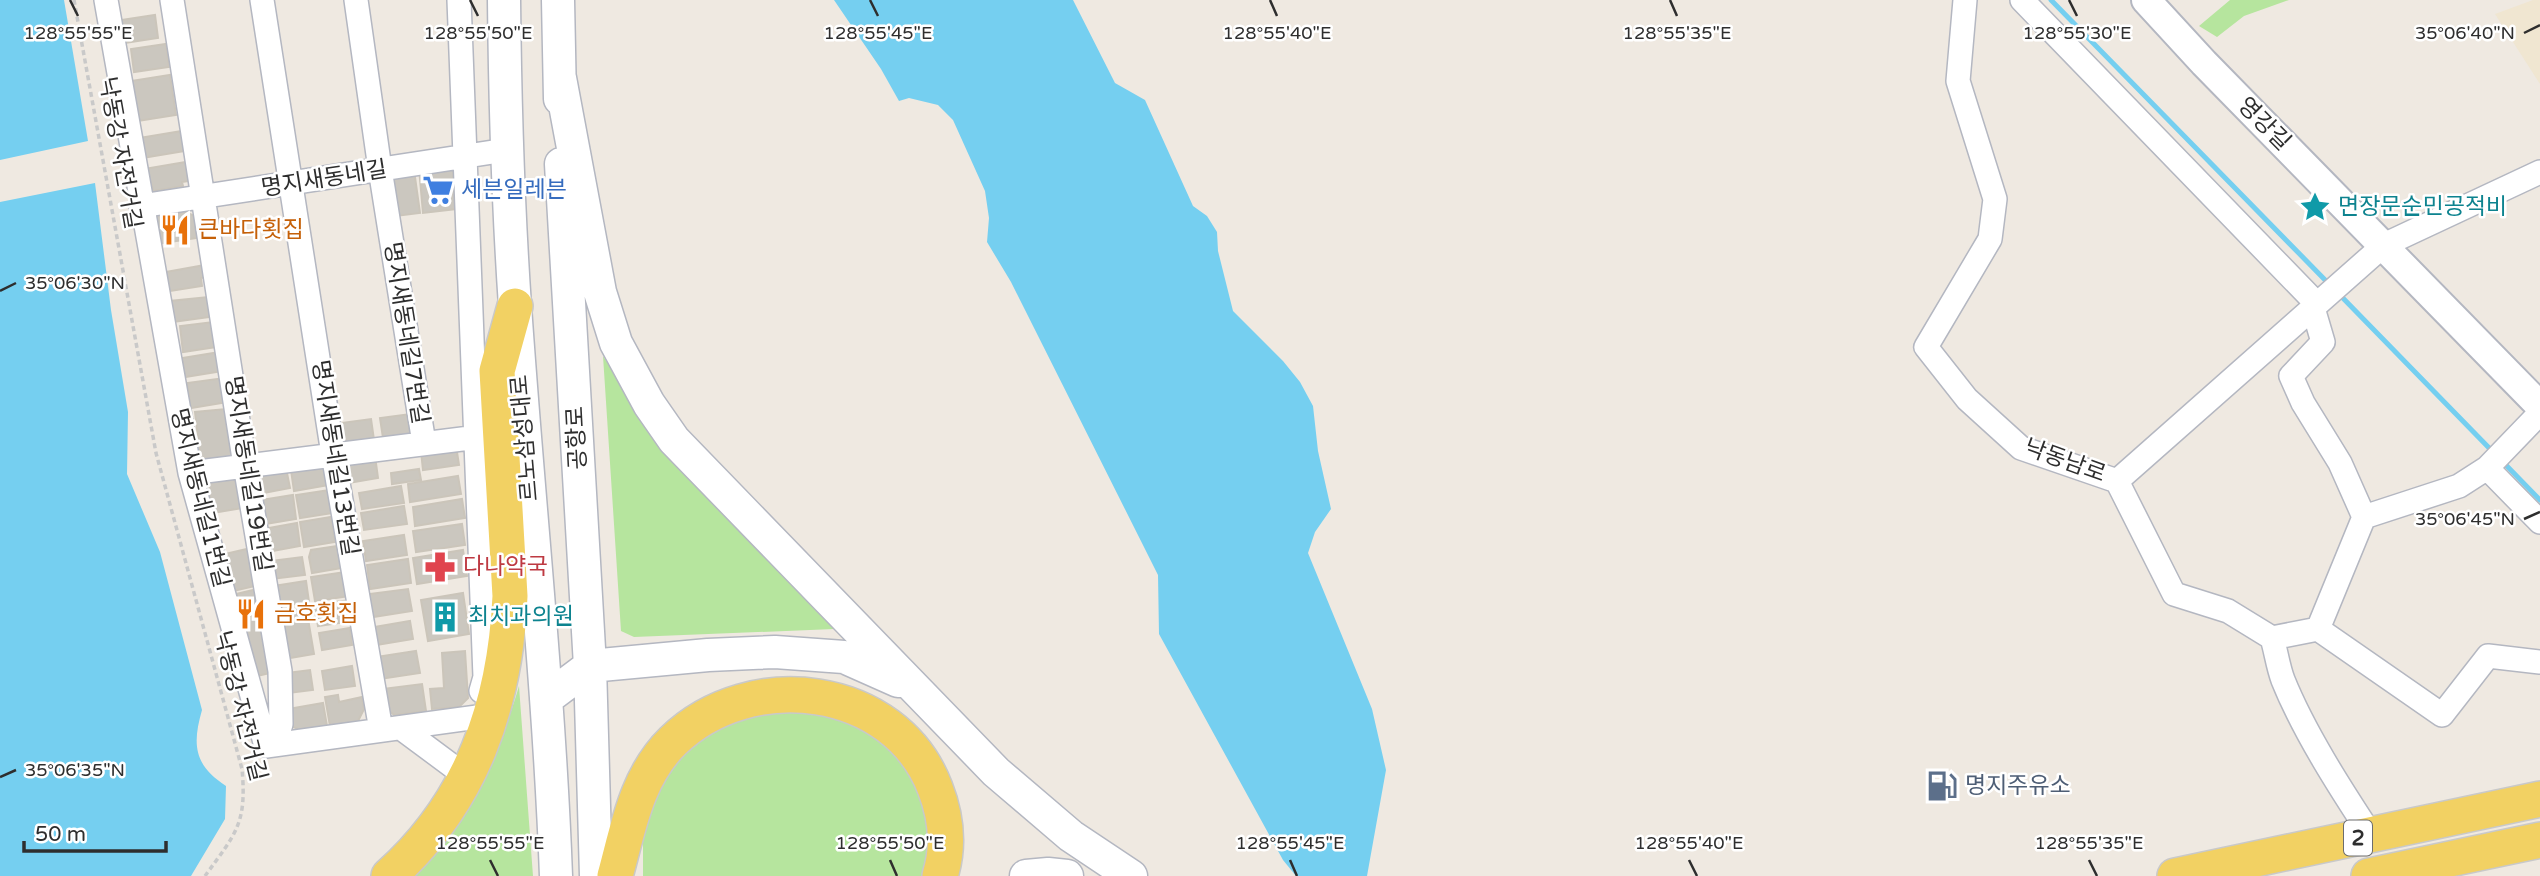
<svg xmlns="http://www.w3.org/2000/svg" width="2540" height="876" viewBox="0 0 2540 876" font-family="'Varela Round','Noto Sans KR',sans-serif">
  <rect width="100%" height="100%" fill="#efe9e1"/>
  <!-- education -->
  <path fill="#f0e6d1" d="M2533,0H2540V84L2495,14Z"/>
  <!-- green -->
  <path fill="#b6e59e" d="M2230,0H2289L2244,16L2217,37L2199,26Z
    M603,356L656,439L834,629L634,637L621,631Z
    M519,686L533,876H413C471,817 496,763 519,686Z
    M781,705L862,722L926,785L931,876H643V823L649,804L679,753L709,730Z"/>
  <!-- water -->
  <path fill="#75cff0" d="M0,0H64L88,141L0,160Z
    M834,0H1073L1115,83L1145,100L1193,206L1207,216L1217,232L1218,251L1233,311L1283,361L1300,382L1313,406L1318,451L1331,509L1315,532L1308,553L1372,709L1386,770L1367,876H1296L1283,860L1159,634L1158,575L1011,282L987,242L989,218L985,191L953,120L938,105L909,98L899,101L881,69Z
    M95,183L111,310L128,412L127,474L160,552L202,710C192,745 194,765 226,786L225,819L191,876H0V202Z"/>
  <g fill="none" stroke-linecap="round" stroke-linejoin="round">
    <!-- stream -->
    <path stroke="#75cff0" stroke-width="5" d="M2051,0L2330,285
      M2337,292L2494,453
      M2501,460L2540,500"/>
  </g>
  <!-- building -->
  <path fill="#cbc7bf" stroke="#cbc5ba" stroke-width="2" d="M155,15L158,38L124,43L121,20Z
    M166,44L169,67L134,72L131,49Z
    M170,75L176,115L137,121L131,81Z
    M182,131L185,151L142,158L139,138Z
    M186,162L189,181L182,182L183,186L153,191L152,185L147,186L144,169Z
    M442,166L453,170L456,209L423,213L419,168Z
    M414,170L420,213L396,216L391,181L396,173Z
    M184,211L194,216L197,238L156,244L153,222L158,215Z
    M205,265L207,277L201,278L202,286L163,292L160,273Z
    M208,297L210,317L172,322L170,301Z
    M213,322L217,347L183,352L180,326Z
    M220,352L223,371L185,377L182,358Z
    M224,378L228,402L191,408L187,383Z
    M226,409L232,459L201,463L195,412Z
    M410,414L413,434L383,438L380,418Z
    M371,419L374,440L344,444L341,423Z
    M453,447L457,452L459,465L423,470L421,451Z
    M375,456L378,478L348,483L346,470L348,460Z
    M321,465L327,472L329,485L294,491L291,470Z
    M286,468L290,488L258,494L255,477L260,474Z
    M419,469L421,480L392,484L391,473Z
    M458,476L461,494L410,502L408,484Z
    M207,477L238,478L243,508L212,513Z
    M401,486L404,503L362,509L359,493Z
    M330,490L333,513L300,518L296,495Z
    M293,495L296,519L265,524L261,500Z
    M462,499L465,518L415,526L413,507Z
    M404,506L407,524L364,530L361,513Z
    M331,517L335,542L304,547L300,522Z
    M297,523L300,546L267,552L263,529Z
    M462,524L465,545L416,552L413,531Z
    M404,535L407,555L366,561L363,541Z
    M338,546L342,568L312,573L309,557L311,550Z
    M251,548L259,585L233,591L225,554Z
    M463,550L467,576L417,584L413,558Z
    M302,557L305,575L272,579L270,561Z
    M408,559L411,583L370,589L367,565Z
    M346,572L350,596L315,601L311,577Z
    M306,581L309,602L275,607L273,586Z
    M262,588V634L270,673L253,677L236,594Z
    M408,589L412,611L373,617L369,594Z
    M463,593L469,634L428,641L421,600Z
    M350,600L353,621L318,626L315,609L319,604Z
    M306,607L314,654L284,659L276,612Z
    M410,621L413,639L376,645L374,627Z
    M350,628L352,645L322,650L319,633Z
    M416,651L420,673L379,679L376,657Z
    M465,651L468,698L459,707L432,709L430,689L444,688L442,653Z
    M352,666L355,686L325,690L322,671Z
    M310,670L313,690L289,693L286,673Z
    M422,684L426,711L394,715L384,706L382,689Z
    M338,695L339,702L362,697L364,709L358,721L330,726L325,697Z
    M323,703L327,726L303,731L291,726L288,709Z"/>
  <g fill="none" stroke-linecap="round" stroke-linejoin="round">
    <!-- minor casing -->
    <g stroke="#b4b7c1" stroke-width="26">
      <path id="minor" d="M106,0L190,473L266,746
        M172,0L245,465L280,671L281,724L278,733L266,746
        M262,0L333,454L381,730
        M356,0L380,169L424,443
        M459,0L485,677L481,691
        M1965,0L1958,81L1995,199L1990,239L1926,347L1967,399L2021,448L2117,481L2174,594L2228,611L2272,638C2276,651 2278,667 2283,680C2304,732 2340,788 2371,835
        M2022,0L2317,304
        M141,206L506,150
        M2313,308L2323,342L2291,376L2303,403L2340,463L2364,517
        M2487,468L2540,522
        M190,473L478,437
        M2117,481L2384,245L2540,172
        M2318,629L2364,517L2459,486L2487,468L2540,413
        M2318,629L2442,715L2488,656L2540,662
        M2272,638L2318,629
        M401,728L467,777
        M266,746L492,715"/>
    </g>
    <!-- tertiary casing -->
    <g stroke="#b4b7c1" stroke-width="32">
      <path id="tertiary" d="M2146,0L2204,63L2540,406"/>
    </g>
    <!-- secondary casing -->
    <g stroke="#b4b7c1" stroke-width="35">
      <path id="secondary" d="M504,0C505,102 508,204 515,306C528,496 549,686 556,876
        M558,0L560,99
        M560,78L600,292L616,343L649,404L674,440L996,772L1071,836L1131,876
        M561,164L590,666L596,876
        M546,699L590,666L708,655L775,652L844,657L898,681
        M1026,876L1048,874L1067,876"/>
    </g>
    <!-- primary casing -->
    <g stroke="#c9c9c9" stroke-width="38">
      <path id="primary" d="M389,876C472,802 505,705 510,596L497,371L515,306
        M615,876C628,829 636,777 673,741C750,666 895,683 935,788C946,816 949,847 940,876
        M2175,876L2540,799
        M2369,876L2540,840"/>
    </g>
    <!-- path -->
    <path stroke="#c9c9c9" stroke-width="3.5" stroke-dasharray="5 3.5" stroke-linecap="butt" d="M74,0L156,453L242,769C247,824 236,833 205,876"/>
    <!-- minor -->
    <use href="#minor" stroke="#fff" stroke-width="23"/>
    <!-- tertiary -->
    <use href="#tertiary" stroke="#fff" stroke-width="28"/>
    <!-- secondary -->
    <use href="#secondary" stroke="#fff" stroke-width="32"/>
    <!-- primary -->
    <use href="#primary" stroke="#f2d163" stroke-width="35"/>
  </g>
  <!-- ticks -->
  <path fill="none" stroke="#2e2e2e" stroke-width="2.5" d="M70,0L78,16M470,0L478,16M870,0L878,16M1270,0L1277,16M1670,0L1677,16M2069,0L2077,16M2524,33L2540,25M0,291L16,283M2524,519L2540,512M0,777L16,770M490,860L498,876M890,860L897,876M1290,860L1297,876M1689,860L1697,876M2089,860L2097,876"/>
  <!-- icons -->
  <defs>
    <g id="supermarket-bare" transform="scale(2.415)"><path d="M-6-5.5h2.5l.6 2H6L4.5 2H-2.5L-4.4-4H-6ZM-1.5 3.2a1.3 1.3 0 1 0 .1 0ZM3 3.2a1.3 1.3 0 1 0 .1 0Z" fill="#3f7fe0" stroke="#fff" stroke-width="2.5" paint-order="stroke"/></g>
    <g id="sight-bare" transform="scale(2.415)"><path d="M0-6L1.8-2.2L6-1.7L2.9 1.2L3.7 5.4L0 3.3L-3.7 5.4L-2.9 1.2L-6-1.7L-1.8-2.2Z" fill="#0f9aa8" stroke="#fff" stroke-width="2.5" paint-order="stroke"/></g>
    <g id="restaurant-bare" transform="scale(2.415)"><path d="M-5-6h1v4h1v-4h1v4h1v-4h1v5L-1.5 .5V6h-2V.5L-5-1ZM5-6V6H3V1.5H1.5Q1.5-4 5-6Z" fill="#e8710a" stroke="#fff" stroke-width="2.5" paint-order="stroke"/></g>
    <g id="pharmacy-bare" transform="scale(2.415)"><path d="M-2-6h4v4h4v4h-4v4h-4v-4h-4v-4h4Z" fill="#e0444e" stroke="#fff" stroke-width="2.5" paint-order="stroke"/></g>
    <g id="building-bare" transform="scale(2.415)"><path d="M-4-6H4V6H1V3H-1V6H-4ZM-2.5-4.3h1.7v1.8h-1.7ZM.8-4.3h1.7v1.8H.8ZM-2.5-1h1.7V.8h-1.7ZM.8-1h1.7V.8H.8Z" fill="#0f9aa8" stroke="#fff" stroke-width="2.5" paint-order="stroke"/></g>
    <g id="fuel-bare" transform="scale(2.415)"><path d="M-5.5-6h7V0h2V4h1.3V-2.5L3-4.5l.8-.8L6-3V5H2.5V1h-1V6h-7ZM-4.2-4.7v3.2H.2V-4.7Z" fill="#5c6f8a" stroke="#fff" stroke-width="2.5" paint-order="stroke"/></g>
  </defs>
  <g fill-rule="evenodd">
    <use href="#supermarket-bare" x="438" y="190"/>
    <use href="#sight-bare" x="2315" y="207"/>
    <use href="#restaurant-bare" x="175" y="230"/>
    <use href="#pharmacy-bare" x="440" y="567"/>
    <use href="#restaurant-bare" x="251" y="614"/>
    <use href="#building-bare" x="445" y="617"/>
    <use href="#fuel-bare" x="1942" y="786"/>
  </g>
  <g text-anchor="middle" dominant-baseline="central" stroke-width="5" stroke-linejoin="round" paint-order="stroke">
    <!-- shield labels -->
    <rect fill="#fff" stroke="#6d6d6d" stroke-width="2" x="2344" y="820.5" width="28" height="35" rx="5"/>
    <g font-size="21" font-weight="bold" fill="#2e2e2e">
      <text x="2358" y="838">2</text>
    </g>
    <!-- street labels -->
    <g font-size="23" fill="#2e2e2e" stroke="#fff">
      <text transform="translate(2264 124) rotate(45)">영강길</text>
      <text transform="translate(120 153) rotate(80)">낙동강 자전거길</text>
      <text transform="translate(324 179) rotate(-9)">명지새동네길</text>
      <text transform="translate(406 333) rotate(81)">명지새동네길7번길</text>
      <text transform="translate(525 438) rotate(-95)">르노삼성대로</text>
      <text transform="translate(577 438) rotate(-93)">공항로</text>
      <text transform="translate(335 458) rotate(81)">명지새동네길13번길</text>
      <text transform="translate(2065 461) rotate(20)">낙동남로</text>
      <text transform="translate(248 474) rotate(81)">명지새동네길19번길</text>
      <text transform="translate(200 498) rotate(76)">명지새동네길1번길</text>
      <text transform="translate(240 706) rotate(76)">낙동강 자전거길</text>
    </g>
    <!-- shop labels -->
    <g font-size="23" fill="#366cbe" stroke="#fff" text-anchor="start">
      <text x="461" y="190">세븐일레븐</text>
    </g>
    <!-- culture labels -->
    <g font-size="23" fill="#0d838f" stroke="#fff" text-anchor="start">
      <text x="2338" y="207">면장문순민공적비</text>
      <text x="468" y="617">최치과의원</text>
    </g>
    <!-- food labels -->
    <g font-size="23" fill="#c56008" stroke="#fff" text-anchor="start">
      <text x="198" y="230">큰바다횟집</text>
      <text x="274" y="614">금호횟집</text>
    </g>
    <!-- health labels -->
    <g font-size="23" fill="#be3a42" stroke="#fff" text-anchor="start">
      <text x="463" y="567">다나약국</text>
    </g>
    <!-- service labels -->
    <g font-size="23" fill="#4e5e75" stroke="#fff" text-anchor="start">
      <text x="1965" y="786">명지주유소</text>
    </g>
  </g>
  <g font-size="18" text-anchor="middle" fill="#2e2e2e" stroke="#fff" stroke-width="5" stroke-linejoin="round" paint-order="stroke">
    <text x="2465" y="39">35°06'40"N</text>
    <text x="78" y="39">128°55'55"E</text>
    <text x="478" y="39">128°55'50"E</text>
    <text x="878" y="39">128°55'45"E</text>
    <text x="1277" y="39">128°55'40"E</text>
    <text x="1677" y="39">128°55'35"E</text>
    <text x="2077" y="39">128°55'30"E</text>
    <text x="75" y="289">35°06'30"N</text>
    <text x="2465" y="525">35°06'45"N</text>
    <text x="75" y="776">35°06'35"N</text>
    <text x="490" y="849">128°55'55"E</text>
    <text x="890" y="849">128°55'50"E</text>
    <text x="1290" y="849">128°55'45"E</text>
    <text x="1689" y="849">128°55'40"E</text>
    <text x="2089" y="849">128°55'35"E</text>
  </g>
  <!-- scale -->
  <path d="M24 841v10h142v-10" fill="none" stroke="#2e2e2e" stroke-width="3.5"/>
  <text x="35" y="841" font-size="21" fill="#2e2e2e" stroke="#ffffff" stroke-width="5" paint-order="stroke">50 m</text>
</svg>
